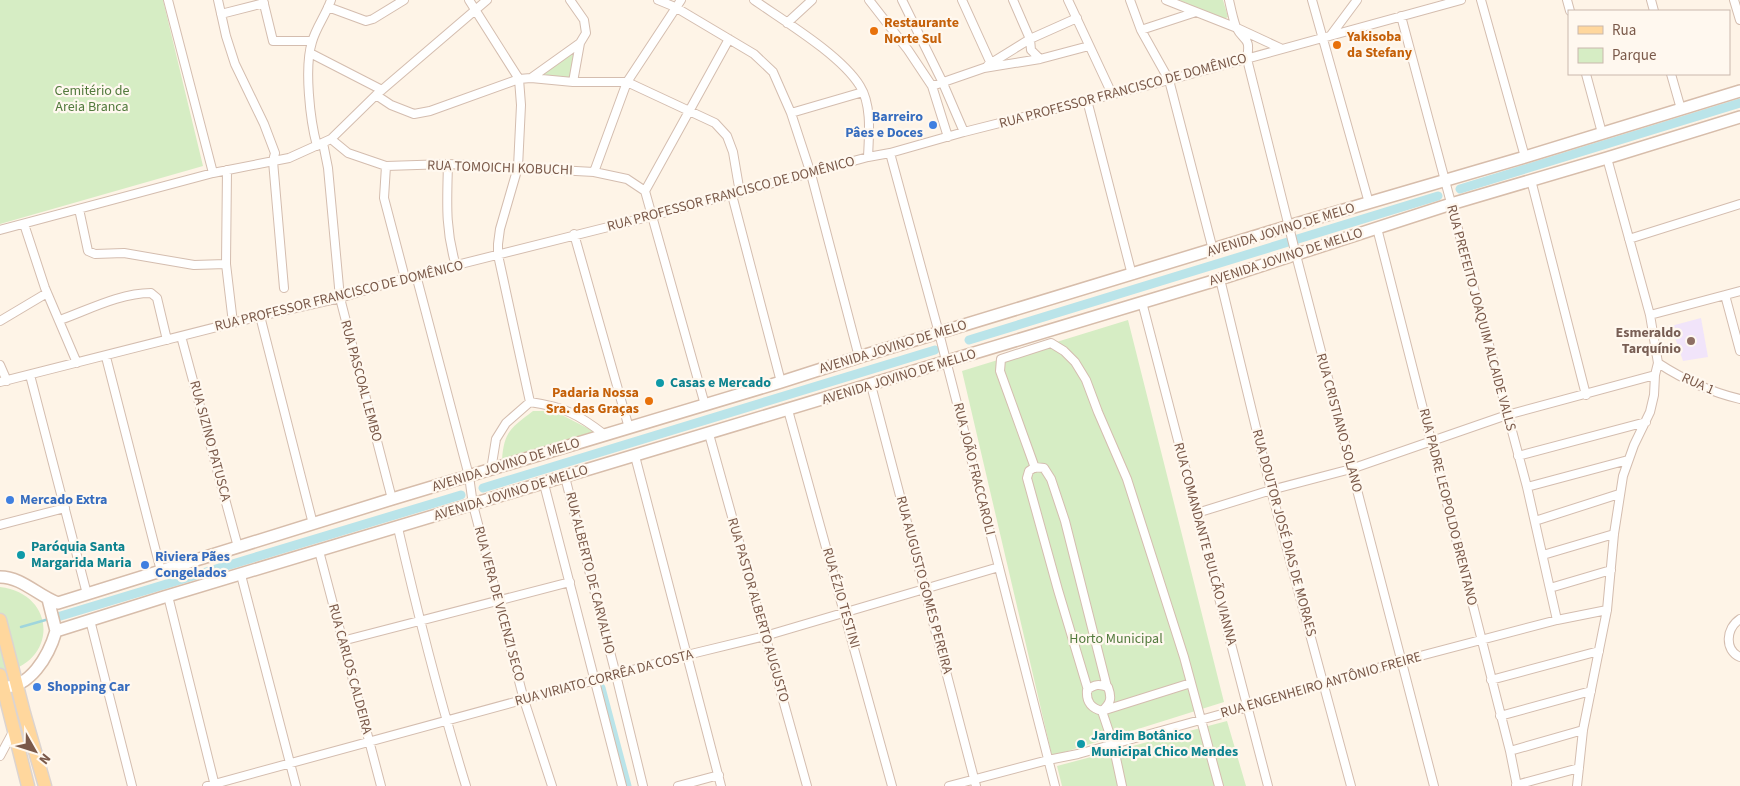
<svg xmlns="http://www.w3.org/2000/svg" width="1740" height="786" viewBox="0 0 1740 786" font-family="'Source Sans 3',sans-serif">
  <rect width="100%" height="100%" fill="#fef4e7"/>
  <!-- education -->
  <path fill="#f1e4fa" d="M1701,318L1708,357L1683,361L1671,326Z"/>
  <!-- green -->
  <path fill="#d6edc4" d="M0,0H163L203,166L0,224Z
    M1179,0H1223L1228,17L1224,19Z
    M573,51L575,53L571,75L568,78L540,77L539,74Z
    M1128,320L1224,702L1052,756L962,371Z
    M533,411H554L597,433L502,460C504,431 511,428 533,411Z
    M0,587C58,594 58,664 0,673Z
    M1227,721L1246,786H1062L1057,766Z"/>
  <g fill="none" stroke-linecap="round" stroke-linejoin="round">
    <!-- stream -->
    <path stroke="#9fd5dc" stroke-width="2.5" d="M21,627L49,619"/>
    <!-- canal -->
    <path stroke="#bae4e9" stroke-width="9" d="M1460,189L1740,103
      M969,340L1438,196
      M483,488L935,350
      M54,618L461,495
      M601,688L627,786"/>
    <!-- street casing -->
    <g stroke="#d4bdaf" stroke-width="10">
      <path id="street" d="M168,0L213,173
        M218,0L226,36L235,64L264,124L275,153L273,161L284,288
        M263,0L273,41H312
        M469,0L519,79L521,105L518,167L500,229L498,244V255L530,402
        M570,0L584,20L586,33L580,43L573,82
        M658,0L675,7L754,54L773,72L791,113L811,174L859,357
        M754,0C784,21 841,55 860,86C872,105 869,135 868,157
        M869,0L908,50L932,86L948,137
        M902,0L942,81L964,132
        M962,0L992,66
        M1013,0L1030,39L1031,50L1040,59
        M1068,0L1112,94
        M1130,0L1141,30L1169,80L1213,250
        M1166,0L1237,28L1280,48
        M1229,0C1231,9 1233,19 1236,27C1244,43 1251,35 1247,59L1296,255L1434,786
        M1312,0L1369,203
        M1481,0L1525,157
        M1567,0L1570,11
        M1651,0L1654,11
        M1734,0L1740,20
        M328,7L366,21L373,19L404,0
        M221,14L264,3
        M1401,16L1527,487L1557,620
        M787,23L812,0
        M1141,30L1196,12
        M1331,35L1357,0
        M310,53L382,90
        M988,65L1030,39L1077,18
        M1586,74L1602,133
        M1671,74L1681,109
        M531,78L573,82H627L715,123L727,136L733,152L740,193
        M932,86L984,68L1040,59L1089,46
        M376,95L391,105L414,114L430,111L519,79L531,78L580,43
        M1087,100L1132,275
        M791,113L863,92
        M331,139L348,153L386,166L448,164L594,172L627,179L645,191L705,405
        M323,143L328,168L340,298L392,499
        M317,146C310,120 304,67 312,42C316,27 326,15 331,0
        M890,153L939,333L1055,786
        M448,164C447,202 445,229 456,266
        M386,166L384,198L405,278
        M227,170L226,264L233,323
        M594,172L627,82L681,0
        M1531,180L1586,395
        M645,191L729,39
        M732,195L781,382
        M79,209L88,251L95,254L124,253L194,265L226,264
        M24,224L45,288L77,363
        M1377,228L1510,751L1517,786
        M0,230L213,173L289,158L331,139L376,95L487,0
        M574,234L629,428
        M1629,239L1740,204
        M416,275L469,476L473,505L524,700L552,786
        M1220,279L1271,490L1351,786
        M1725,295L1740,351
        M1142,302L1268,786
        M1650,315L1740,291
        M260,316L313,524
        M60,320C88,310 120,293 151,293L157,298L167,340
        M0,321L47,293
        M181,336L238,547
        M106,357L161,571
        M1658,363C1684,380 1710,392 1740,399
        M0,365L7,381
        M30,375L87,594
        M0,382L260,316L340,298L405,278L652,216L868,157L890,153L964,132L1169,80L1461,0
        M871,385L976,786
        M788,410L892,786
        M709,434L807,786
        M635,456L721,786
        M1518,456L1646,422
        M1035,468L1000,371L1001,359L1051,343L1064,351L1075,362L1086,380L1098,412L1127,479L1184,657L1219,786
        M491,470L496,439L506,423L530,402C564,407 578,414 605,435
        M565,477L616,675L643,786
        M544,484L622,786
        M1527,487L1628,460
        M1197,513L1271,490L1351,469L1507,415L1655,375L1658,363L1650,315L1607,158
        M1535,521L1619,494
        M0,525L65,508
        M398,528C418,615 440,701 466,786
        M319,551L381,786
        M1543,555L1614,534
        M241,575L296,786
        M1550,588L1611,570
        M168,596L215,786
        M1740,619C1726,628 1724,650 1740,657
        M90,620L132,786
        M342,641L570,582
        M1491,680L1599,651
        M1088,690L1058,590L1027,478L1029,471L1035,467L1044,468L1051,479L1065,521L1107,687
        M1102,711C1111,703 1112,698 1108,687C1099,684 1095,684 1087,690C1086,702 1091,708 1102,711L1191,683
        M1102,711L1113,744L1122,786
        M1500,716L1591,691
        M1510,751L1583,730
        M0,756L14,730
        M1516,785L1579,768
        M207,786L687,655L765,636L999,567
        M678,786L719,775
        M949,786L1048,760L1078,754L1247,707L1401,661L1557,620L1607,610
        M1577,786L1583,730L1607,610L1614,534L1623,476L1634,445L1650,412L1654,395L1655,375"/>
    </g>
    <!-- secondary casing -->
    <g stroke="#d7bdab" stroke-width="14">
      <path id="secondary" d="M0,577C22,577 38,596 58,603L392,499L781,382L859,357L1289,226L1525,157L1740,91
        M48,599L56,631
        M56,631L164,597L1220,279L1451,204L1607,158L1740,117
        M0,687C30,690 49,655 56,631"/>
    </g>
    <!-- primary casing -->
    <g stroke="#dcd4d0" stroke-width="15">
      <path id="primary" d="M0,620L24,713L45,786
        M0,675L28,786"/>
    </g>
    <!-- street -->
    <use href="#street" stroke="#fff" stroke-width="8"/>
    <!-- secondary -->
    <use href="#secondary" stroke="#fff" stroke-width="11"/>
    <!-- primary -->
    <use href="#primary" stroke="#ffd79d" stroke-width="12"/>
  </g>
  <!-- markers -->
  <g fill="#e8710a" stroke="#fff8ef" stroke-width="2">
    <circle cx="874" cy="31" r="5"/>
    <circle cx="1337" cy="45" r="5"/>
    <circle cx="649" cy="401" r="5"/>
  </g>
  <g fill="#3f7fe0" stroke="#fff8ef" stroke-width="2">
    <circle cx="933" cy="125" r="5"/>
    <circle cx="10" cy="500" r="5"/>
    <circle cx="145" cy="565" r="5"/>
    <circle cx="37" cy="687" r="5"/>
  </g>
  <circle fill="#8d6e63" stroke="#fff8ef" stroke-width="2" cx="1691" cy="341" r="5"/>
  <g fill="#0f9aa8" stroke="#fff8ef" stroke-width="2">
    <circle cx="660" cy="383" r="5"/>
    <circle cx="21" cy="555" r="5"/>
    <circle cx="1081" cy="744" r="5"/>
  </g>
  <g text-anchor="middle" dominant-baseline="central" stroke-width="4.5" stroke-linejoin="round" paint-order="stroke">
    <!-- food labels -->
    <g font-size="14" font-weight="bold" fill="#c56008" stroke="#fff8ef" text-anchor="start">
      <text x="884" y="23">Restaurante<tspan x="884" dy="16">Norte Sul</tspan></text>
      <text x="1347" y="37">Yakisoba<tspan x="1347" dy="16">da Stefany</tspan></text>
      <text x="639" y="393" text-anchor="end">Padaria Nossa<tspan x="639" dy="16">Sra. das Graças</tspan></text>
    </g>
    <!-- park labels -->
    <g font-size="14" fill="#527a3d" stroke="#fff8ef">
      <text x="92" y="91">Cemitério de<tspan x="92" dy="16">Areia Branca</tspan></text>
      <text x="1116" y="639">Horto Municipal</text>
    </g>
    <!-- street labels -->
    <g font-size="14" fill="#7a5949" stroke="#fff8ef">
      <text transform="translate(1123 91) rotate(-15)">RUA PROFESSOR FRANCISCO DE DOMÊNICO</text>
      <text transform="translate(500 168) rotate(2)">RUA TOMOICHI KOBUCHI</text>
      <text transform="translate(731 194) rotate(-15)">RUA PROFESSOR FRANCISCO DE DOMÊNICO</text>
      <text transform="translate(1281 230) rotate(-17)">AVENIDA JOVINO DE MELO</text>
      <text transform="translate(1286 257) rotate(-18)">AVENIDA JOVINO DE MELLO</text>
      <text transform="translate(339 296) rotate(-14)">RUA PROFESSOR FRANCISCO DE DOMÊNICO</text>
      <text transform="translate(1481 318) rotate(75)">RUA PREFEITO JOAQUIM ALCAIDE VALLS</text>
      <text transform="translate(893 347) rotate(-17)">AVENIDA JOVINO DE MELO</text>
      <text transform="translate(899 377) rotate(-17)">AVENIDA JOVINO DE MELLO</text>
      <text transform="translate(361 381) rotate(75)">RUA PASCOAL LEMBO</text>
      <text transform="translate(1698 384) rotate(24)">RUA 1</text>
      <text transform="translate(1339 423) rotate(75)">RUA CRISTIANO SOLANO</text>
      <text transform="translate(210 441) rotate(75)">RUA SIZINO PATUSCA</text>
      <text transform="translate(506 465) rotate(-17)">AVENIDA JOVINO DE MELO</text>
      <text transform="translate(974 469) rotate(76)">RUA JOÃO FRACCAROLI</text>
      <text transform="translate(511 493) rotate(-17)">AVENIDA JOVINO DE MELLO</text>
      <text transform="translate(1448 507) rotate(76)">RUA PADRE LEOPOLDO BRENTANO</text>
      <text transform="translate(1284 533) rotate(75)">RUA DOUTOR JOSÉ DIAS DE MORAES</text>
      <text transform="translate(1205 544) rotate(75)">RUA COMANDANTE BULCÃO VIANNA</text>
      <text transform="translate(590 573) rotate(76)">RUA ALBERTO DE CARVALHO</text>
      <text transform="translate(924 585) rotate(75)">RUA AUGUSTO GOMES PEREIRA</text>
      <text transform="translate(841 598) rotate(74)">RUA ÉZIO TESTINI</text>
      <text transform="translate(499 604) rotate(75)">RUA VERA DE VICENZI SECO</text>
      <text transform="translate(758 610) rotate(74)">RUA PASTOR ALBERTO AUGUSTO</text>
      <text transform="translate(350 669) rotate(75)">RUA CARLOS CALDEIRA</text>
      <text transform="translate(604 678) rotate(-15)">RUA VIRIATO CORRÊA DA COSTA</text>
      <text transform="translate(1321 685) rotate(-16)">RUA ENGENHEIRO ANTÔNIO FREIRE</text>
    </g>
    <!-- shop labels -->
    <g font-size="14" font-weight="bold" fill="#366cbe" stroke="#fff8ef" text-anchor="start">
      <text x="923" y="117" text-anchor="end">Barreiro<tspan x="923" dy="16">Pâes e Doces</tspan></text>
      <text x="20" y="500">Mercado Extra</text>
      <text x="155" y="557">Riviera Pães<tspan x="155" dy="16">Congelados</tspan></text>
      <text x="47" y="687">Shopping Car</text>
    </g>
    <!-- education labels -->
    <g font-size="14" font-weight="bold" fill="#785e54" stroke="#fff8ef" text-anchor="end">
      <text x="1681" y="333">Esmeraldo<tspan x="1681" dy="16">Tarquínio</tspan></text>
    </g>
    <!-- culture labels -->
    <g font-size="14" font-weight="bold" fill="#0d838f" stroke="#fff8ef" text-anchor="start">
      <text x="670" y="383">Casas e Mercado</text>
      <text x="31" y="547">Paróquia Santa<tspan x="31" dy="16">Margarida Maria</tspan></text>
      <text x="1091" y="736">Jardim Botânico<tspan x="1091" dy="16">Municipal Chico Mendes</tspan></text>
    </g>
  </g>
  <!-- legend -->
  <rect x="1568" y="10" width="162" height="65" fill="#fff8ef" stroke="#cab8ad"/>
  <rect x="1578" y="26" width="25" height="8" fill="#ffd79d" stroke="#cab8ad"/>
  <text x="1612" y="35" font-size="15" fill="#7a5949">Rua</text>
  <rect x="1578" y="48" width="25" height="15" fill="#d6edc4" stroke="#cab8ad"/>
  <text x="1612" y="60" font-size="15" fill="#7a5949">Parque</text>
  <!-- north arrow -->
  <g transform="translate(35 751) rotate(129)" stroke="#fff8ef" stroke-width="4" paint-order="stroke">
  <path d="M0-4L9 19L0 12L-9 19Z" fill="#7a5949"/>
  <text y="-8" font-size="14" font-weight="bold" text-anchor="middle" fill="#7a5949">N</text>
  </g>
</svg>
